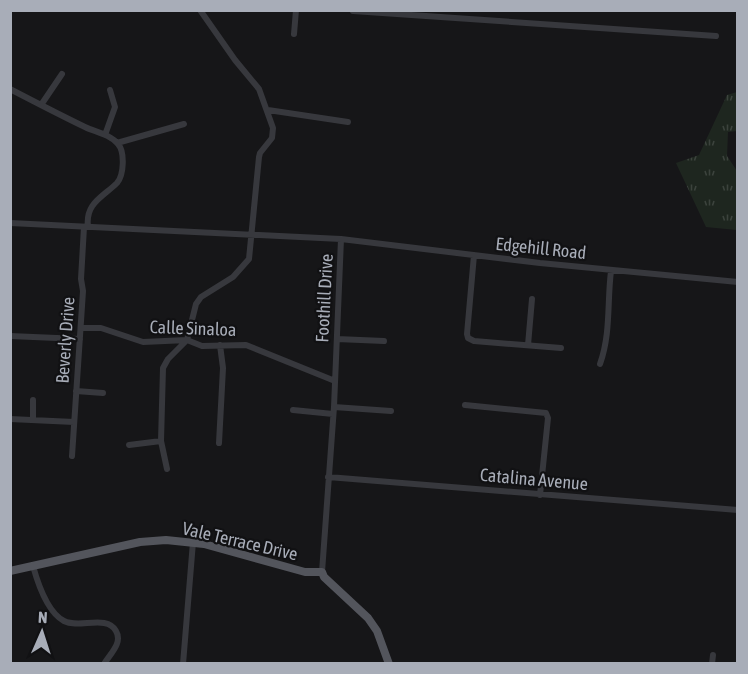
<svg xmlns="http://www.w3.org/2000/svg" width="748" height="674" viewBox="0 0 748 674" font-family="'Asap Condensed',sans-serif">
  <defs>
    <pattern id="grass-tufts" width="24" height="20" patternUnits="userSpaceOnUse" patternTransform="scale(1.5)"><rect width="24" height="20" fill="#1e261f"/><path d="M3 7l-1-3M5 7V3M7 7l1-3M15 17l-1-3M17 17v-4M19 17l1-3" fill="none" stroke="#3c433d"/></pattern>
  </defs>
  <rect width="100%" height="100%" fill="#161618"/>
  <!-- grass -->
  <path fill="url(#grass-tufts)" d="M737,92V131L728,132L727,156L737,171V230L706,227L676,163L699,155L727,95Z"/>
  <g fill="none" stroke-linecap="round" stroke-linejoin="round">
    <!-- minor -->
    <path stroke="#37383d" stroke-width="6" d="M353,11L716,36
      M294,34L296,10
      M10,89C35,102 60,115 85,127C95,132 110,134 118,144C125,152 124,175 117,183C103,197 85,203 88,227
      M41,105L62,74
      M268,110L348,122
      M105,135L115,107L110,90
      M117,143L184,124
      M10,223L341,239L540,263L738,282
      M474,255L467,334L468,338L474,341L561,348
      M81,328H101L143,342L187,340L202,346L246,345L335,381
      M10,336L80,339
      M337,339L384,341
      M528,345L532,299
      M600,364C611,333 607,303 611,271
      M76,391L103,393
      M33,400V420
      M465,405L546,413L548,418L540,495
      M334,407L391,411
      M293,410L333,414
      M10,419L74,422
      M219,443L223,368L220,345
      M129,445L161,441
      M72,456L83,291L81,279L84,227
      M167,469L161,441L163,368L168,359L187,340L196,304L201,297L233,277L249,259L259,157L260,153L272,138L273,128L259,89L235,60L200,10
      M328,477L738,510
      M33,566C38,584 47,612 64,621C79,629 107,614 116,631C123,643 110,654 104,664
      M322,572L334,407L341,239
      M183,664L193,542
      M712,664L713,655"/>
    <!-- major -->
    <path stroke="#53555c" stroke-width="8" d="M10,571L140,542L166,540L204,544L305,572H322L324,577L368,618L377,631L389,664"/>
  </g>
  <g text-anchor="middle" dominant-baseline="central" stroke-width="4.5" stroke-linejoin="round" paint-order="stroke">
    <!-- street labels -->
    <g font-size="18" fill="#a8adb8" stroke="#111113">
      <text transform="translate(541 248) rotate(6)">Edgehill Road</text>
      <text transform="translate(324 298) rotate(-87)">Foothill Drive</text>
      <text transform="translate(193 328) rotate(2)">Calle Sinaloa</text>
      <text transform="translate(65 340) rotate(-86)">Beverly Drive</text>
      <text transform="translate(534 479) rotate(5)">Catalina Avenue</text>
      <text transform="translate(240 541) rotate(13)">Vale Terrace Drive</text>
    </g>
  </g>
  <!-- border -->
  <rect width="748" height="674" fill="none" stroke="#a8adb8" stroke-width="24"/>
  <!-- north arrow -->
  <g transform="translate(42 632) rotate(3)" stroke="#111113" stroke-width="4.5" paint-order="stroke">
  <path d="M0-4.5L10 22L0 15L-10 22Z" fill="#a8adb8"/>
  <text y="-9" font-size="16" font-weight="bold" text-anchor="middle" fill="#a8adb8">N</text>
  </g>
</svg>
